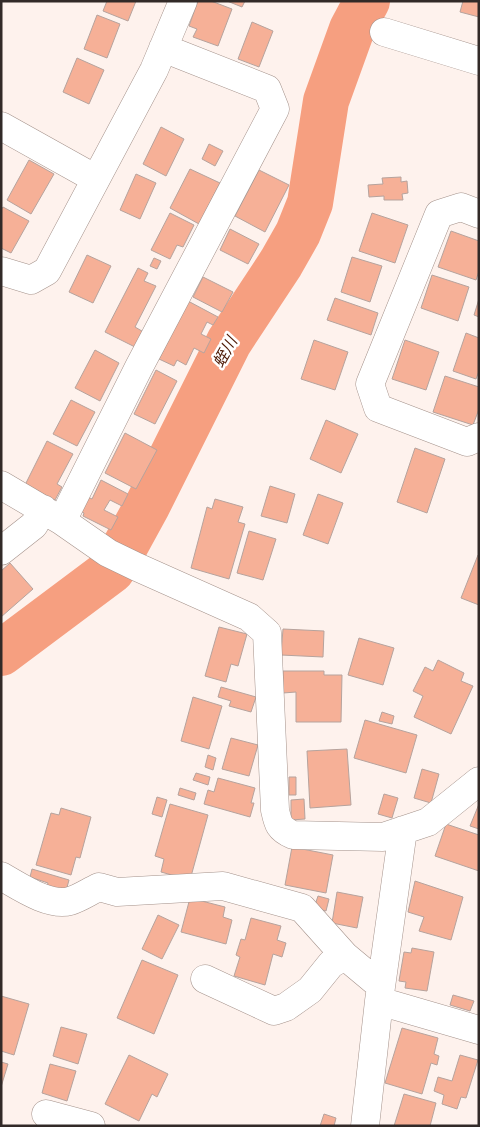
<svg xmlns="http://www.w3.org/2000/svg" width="480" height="1127" viewBox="0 0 480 1127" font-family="'Roboto Condensed','Noto Sans JP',sans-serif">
  <rect width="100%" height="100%" fill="#fef2ed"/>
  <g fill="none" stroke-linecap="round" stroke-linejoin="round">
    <!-- river -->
    <path stroke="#f69f80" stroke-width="46" d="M1,653L112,570L147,506L229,342L281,263L298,233L310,203L326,101L352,29L367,1"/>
  </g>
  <!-- building -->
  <path fill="#f6b097" stroke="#b6a39d" d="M107,1H136L128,21L103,11Z
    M198,1H211L232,9L218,46L193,37L197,29L189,26Z
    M227,1H245L242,7Z
    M463,1H479V17L460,12Z
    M97,15L120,24L107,58L84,49Z
    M252,22L273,31L259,67L238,59Z
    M77,58L104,70L89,104L63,92Z
    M161,127L184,139L166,176L143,164Z
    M209,144L223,151L215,166L202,159Z
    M29,160L54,174L31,214L7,200Z
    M190,169L220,183L199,224L170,208Z
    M259,170L289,185L265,232L235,216Z
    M136,174L156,183L140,219L120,210Z
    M401,177V182L407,181L408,193L402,194L403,200H384V196L369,197L368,185L383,184L382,178Z
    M3,207L29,221L11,253L1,248V210Z
    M170,213L194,225L183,247L177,245L170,259L151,250Z
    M372,213L408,225L395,263L359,251Z
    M230,229L259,244L248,264L220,250Z
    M451,231L479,241V271L476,280L438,267Z
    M87,255L111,266L93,303L69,292Z
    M352,257L382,266L370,302L341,292Z
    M154,258L161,261L157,269L150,266Z
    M138,268L148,273L144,281L156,286L135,327L147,334L139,349L105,332Z
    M432,275L469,287L458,321L421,308Z
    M203,277L233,292L222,312L193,297Z
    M335,298L378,313L371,335L327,320Z
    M479,299V317L474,315Z
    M188,301L218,317L213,325L207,322L201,334L211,339L204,353L194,348L186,365L177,360L174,366L159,359Z
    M466,333L479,338V371L476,379L453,371Z
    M314,340L348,352L335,390L301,379Z
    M405,340L439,352L426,390L392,379Z
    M95,350L119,363L100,401L75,388Z
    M156,370L177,381L155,424L134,414Z
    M445,376L479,387V409L473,425L433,412Z
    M71,400L95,412L77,446L53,434Z
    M326,420L358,434L341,473L310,459Z
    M125,433L157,450L136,489L105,473Z
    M47,441L73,454L57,484L62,487L55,500L25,485Z
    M415,448L445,459L427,513L397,502Z
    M101,480L128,494L122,506L110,500L104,510L118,517L111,530L83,516L84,513L79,510L86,496L92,499Z
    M270,486L295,494L287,523L261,516Z
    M318,494L343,503L328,544L303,535Z
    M215,499L243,507L238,522L245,524L229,579L191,568L207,507L212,509Z
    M249,531L276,539L263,580L237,573Z
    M478,555H479V605L461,598Z
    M10,563L33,589L1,617V571Z
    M219,627L247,634L238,666L231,664L226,682L205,676Z
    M283,629L324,631L323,657L281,655Z
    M359,638L394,648L383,685L348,675Z
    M438,660L464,673L461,681L473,686L451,734L414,717L423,696L413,691L425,667L433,671Z
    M283,671H324V675H342L341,722H296V692L283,693Z
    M221,687L256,697L251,712L229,706L231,701L218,697Z
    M193,697L222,706L209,749L181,741Z
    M382,712L394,716L392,724L379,721Z
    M365,720L417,735L406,773L354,758Z
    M231,738L258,745L249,776L222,769Z
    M347,749L351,805L310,808L307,751Z
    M208,755L216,758L213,770L205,767Z
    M422,769L439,774L431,803L414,798Z
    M196,773L210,777L208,785L193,780Z
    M289,777H296V795H289Z
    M218,778L255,788L251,803H254L250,817L204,804L208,790L214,792Z
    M180,788L196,793L194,800L178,795Z
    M384,794L398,798L392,818L378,814Z
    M157,797L167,800L162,817L152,814Z
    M304,799L305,819L291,820V800Z
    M170,804L208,815L190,880L161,872L164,859L155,856Z
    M479,804V829L470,826Z
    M61,808L91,817L80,858L76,857L71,875L36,865L51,813L59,815Z
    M446,824L479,835V871L435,856Z
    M292,847L333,855L326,893L285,885Z
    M32,869L69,880L66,891L47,886L48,883L30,877Z
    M415,881L463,897L451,940L419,931L424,917L408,912Z
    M337,892L363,897L357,928L332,923Z
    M318,896L329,899L326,911L314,908Z
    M190,898L225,907L223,917L232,920L226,944L181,932Z
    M158,915L179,925L162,959L142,949Z
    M251,918L281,926L277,940L286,943L282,957L273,954L265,985L234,976L240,957L236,955L241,939L245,940Z
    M412,948L434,952L427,991L405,988L406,982L399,981L404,952L411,953Z
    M142,960L178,975L154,1034L117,1018Z
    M453,995L474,1001L470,1011L450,1005Z
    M1,996L29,1004L14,1055L1,1051Z
    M61,1027L87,1034L78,1064L53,1056Z
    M402,1028L438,1038L434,1054L439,1056L437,1065L431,1063L422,1094L385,1083Z
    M129,1055L168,1074L157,1097L152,1094L139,1121L105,1104Z
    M460,1055L478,1060L466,1098L461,1097L457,1109L442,1104L444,1095L434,1091L438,1077L452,1081Z
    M1,1062L8,1064L1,1087Z
    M50,1064L76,1071L67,1101L42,1093Z
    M404,1094L436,1103L430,1126H394Z
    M324,1114L336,1118L334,1126H320Z"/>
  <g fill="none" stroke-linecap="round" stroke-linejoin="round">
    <!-- minor casing -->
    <g stroke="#a4928b" stroke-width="29">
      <path id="minor" d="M384,32L479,61
        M1,126L96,179
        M479,214L461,207L439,214L370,384L378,408L467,442L479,437
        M1,271L31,280L47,271L154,70L183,1
        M1,485L62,521L108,553L137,567L249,617L267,633L275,810C278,824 279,829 293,835L383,837L428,822L479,781
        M62,521L139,367L275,109L267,89L163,48
        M1,551L34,525L43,509
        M1,876C19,886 49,907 70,901C80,898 90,891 99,887L117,892L223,886L302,908L345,956L381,986
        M205,979L274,1011L286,1007L310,990L331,964L345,956
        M379,1001L479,1030
        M46,1114L91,1126
        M365,1126L379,1001L403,830"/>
    </g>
    <!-- minor -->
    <use href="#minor" stroke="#fff" stroke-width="28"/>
  </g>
  <g text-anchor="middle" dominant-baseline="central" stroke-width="5" stroke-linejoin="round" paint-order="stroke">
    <!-- water labels -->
    <g font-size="16" font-style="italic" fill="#4c1702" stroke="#fff">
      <text transform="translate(225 352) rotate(-61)">蛭川</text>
    </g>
  </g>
  <!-- border -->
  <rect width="480" height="1127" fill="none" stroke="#322a28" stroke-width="5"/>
</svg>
